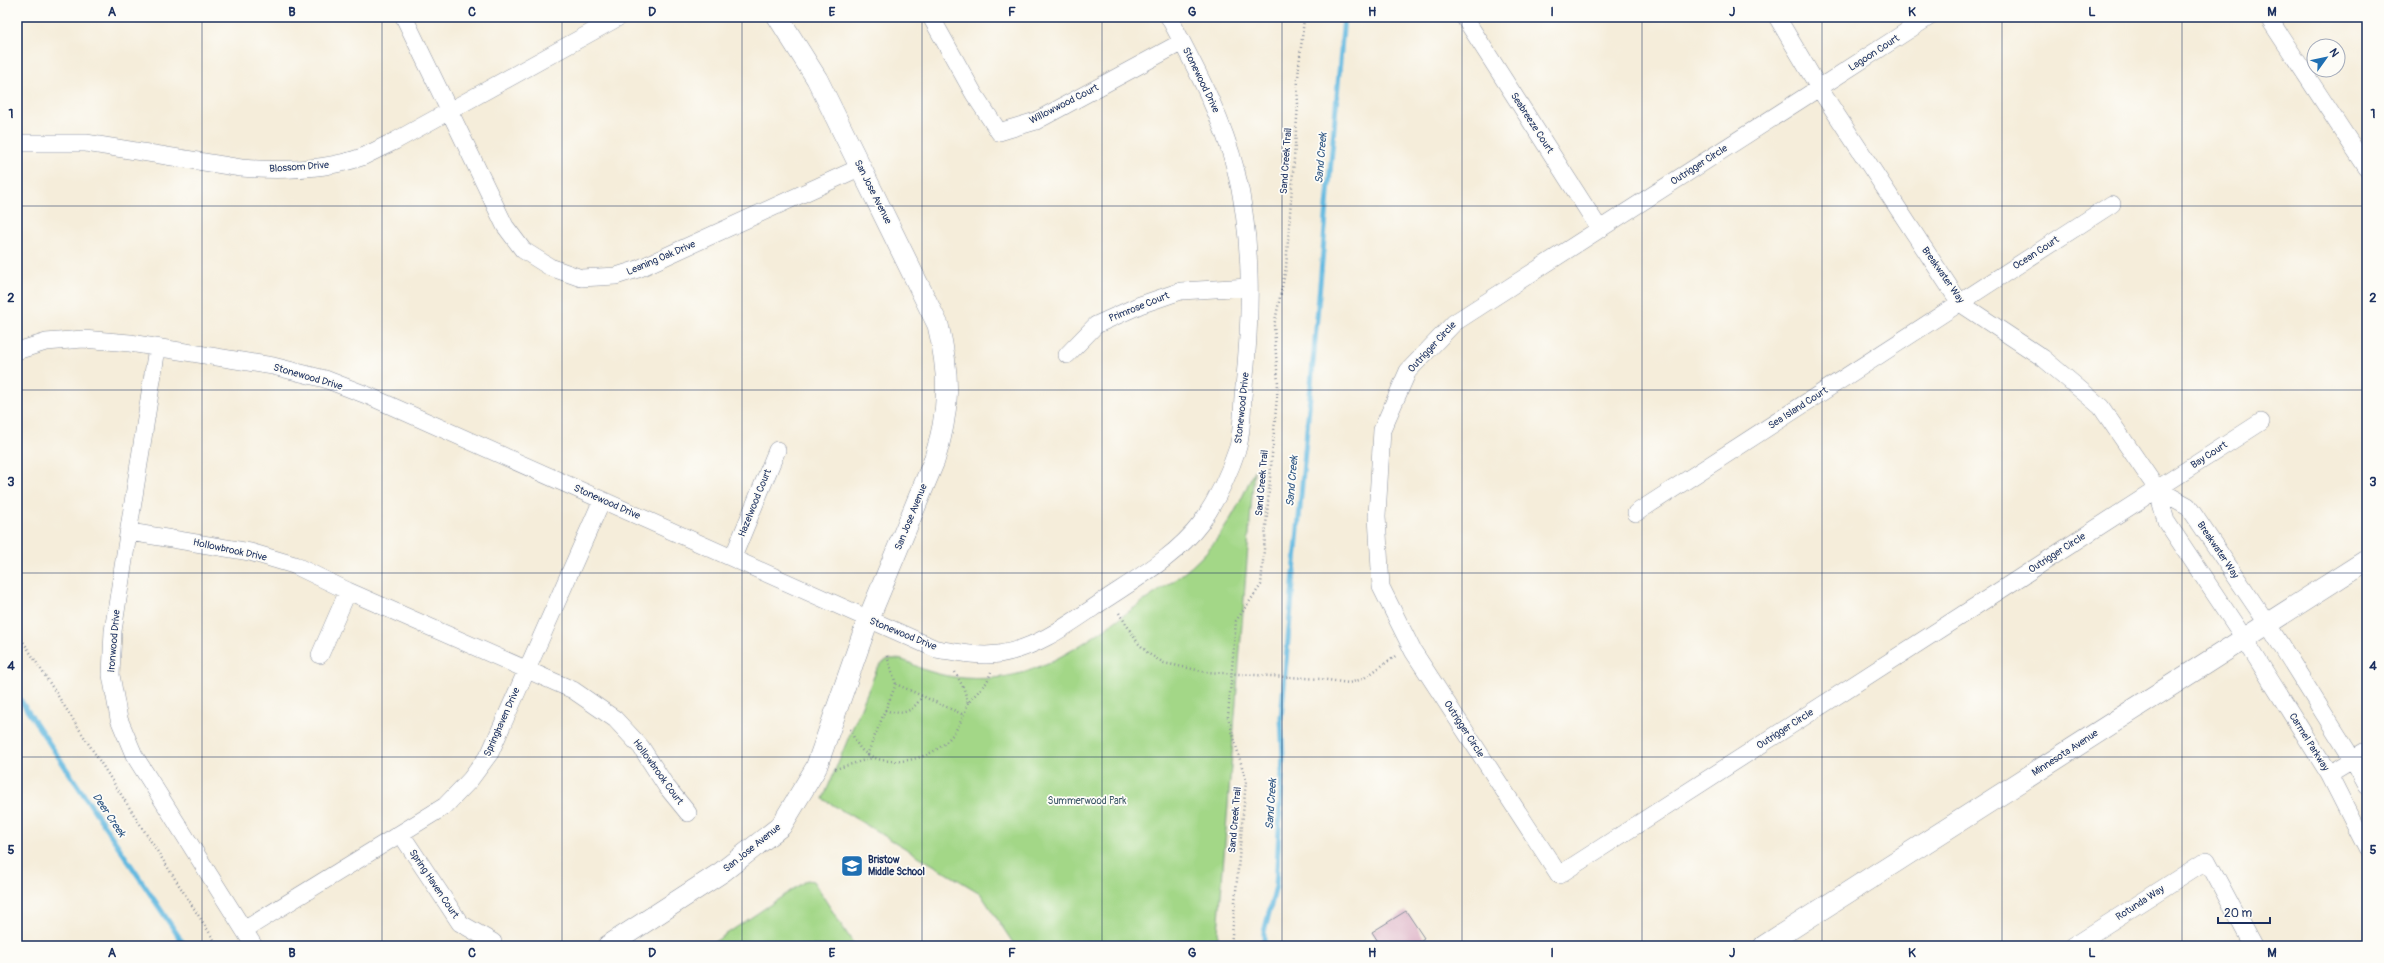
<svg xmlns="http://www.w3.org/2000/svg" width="2384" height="963" viewBox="0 0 2384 963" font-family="Pangolin,sans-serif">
  <rect width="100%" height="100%" fill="#fdfcf7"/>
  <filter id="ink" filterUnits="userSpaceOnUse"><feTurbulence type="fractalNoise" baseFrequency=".025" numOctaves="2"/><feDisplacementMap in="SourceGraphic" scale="8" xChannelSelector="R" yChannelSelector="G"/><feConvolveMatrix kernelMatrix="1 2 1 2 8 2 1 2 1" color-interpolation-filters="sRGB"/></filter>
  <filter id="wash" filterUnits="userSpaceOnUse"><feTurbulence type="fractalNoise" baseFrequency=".012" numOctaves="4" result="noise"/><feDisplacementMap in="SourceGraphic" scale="16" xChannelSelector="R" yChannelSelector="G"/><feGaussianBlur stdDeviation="0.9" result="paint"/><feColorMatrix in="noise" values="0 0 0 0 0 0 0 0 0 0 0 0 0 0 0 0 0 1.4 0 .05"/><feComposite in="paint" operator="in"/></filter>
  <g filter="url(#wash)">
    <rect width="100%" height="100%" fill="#f5edda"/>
    <!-- green -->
    <path fill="#a3d787" stroke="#5f8372" d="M1254,470L1217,946H1015L980,893L823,799L877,669C881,664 885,660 891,659C904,657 917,668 928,671C952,679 978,680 1003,677C1055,669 1099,632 1141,603C1164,587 1188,573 1207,551C1229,526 1242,500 1254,470Z
      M807,880L813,881L855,946L710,945Z"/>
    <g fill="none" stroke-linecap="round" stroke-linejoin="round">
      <!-- stream -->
      <path stroke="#63b9e0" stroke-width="5" d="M17,695L185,946
        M1264,946V932L1276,886L1283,757L1281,718L1344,17"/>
    </g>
    <g id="blocks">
      <!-- building -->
      <path fill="#daacc2" d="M1406,911L1424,938L1412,946H1381L1372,932Z"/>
    </g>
  </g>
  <g filter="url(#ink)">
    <use href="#blocks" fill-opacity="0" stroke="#888e9c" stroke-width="1"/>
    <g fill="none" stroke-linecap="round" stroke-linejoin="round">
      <!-- minor casing -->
      <g stroke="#888e9c" stroke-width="18">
        <path id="minor" d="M404,17L505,226L523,250L550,267L581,278L616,276L638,269L861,167
          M931,17L974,94L999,132L1036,121L1182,42
          M1464,17L1599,228
          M1777,17L1819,88L1960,303L2043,358L2101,407L2157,489L2166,521L2244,638L2329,774L2367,849
          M1929,17L1454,323L1408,371L1382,430L1377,516L1381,587L1413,651L1559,875L2261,422
          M2268,17L2367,168
          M17,143H86L241,168C280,171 325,170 362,157C373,152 384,146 395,141L619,17
          M157,348L113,631L111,675L119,719L134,755L254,946
          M17,351L46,342L83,339L130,343L273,366L325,379L369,396L936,649C956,652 978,657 999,654C1039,648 1073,621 1106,599C1139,577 1177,555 1201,523C1217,500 1229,474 1238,447C1242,432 1242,413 1243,397C1251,323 1254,244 1236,171C1222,116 1195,67 1169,17
          M1067,355L1096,325L1140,305L1181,291L1249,287
          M2157,489L2188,506L2267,623L2353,760L2367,786
          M1636,513L2112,204
          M130,532L250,552L294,565L348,591L573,690L615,719L641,747L666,786L688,813
          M733,557L777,450
          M320,655L348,591
          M2329,774L2367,751
          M401,834L460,923L493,942
          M244,930L445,806L470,780L490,753L602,500
          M2073,946L2207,860L2253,946"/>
      </g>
      <!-- tertiary casing -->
      <g stroke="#888e9c" stroke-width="22">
        <path id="tertiary" d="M608,946L722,872L781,826L816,768L868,620L934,461C950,411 950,375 938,325L817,79L778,17
          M1764,946L2367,560"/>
      </g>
      <!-- path -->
      <path stroke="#888e9c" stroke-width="2.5" stroke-dasharray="1 3" stroke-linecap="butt" d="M1119,613L1138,643L1149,654L1164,663L1207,672L1321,679L1349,683L1363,679L1397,655
        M17,632L218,946
        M887,656L896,684
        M955,672L964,689L968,703L987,682L991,672
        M885,710C903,716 913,712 922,696
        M850,729C854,738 858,749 867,754C889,768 927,760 945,743C957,732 963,718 968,703
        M867,755L896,684L964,715
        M835,769L872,758
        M1231,946L1246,781L1228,717L1236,621L1261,585L1278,384L1274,326L1286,268L1298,104C1296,75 1302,46 1304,17"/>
      <!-- minor -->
      <use href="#minor" stroke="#fff" stroke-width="17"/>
      <!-- tertiary -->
      <use href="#tertiary" stroke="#fff" stroke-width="21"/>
    </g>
  </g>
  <!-- grid -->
  <path fill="none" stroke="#1b2f5e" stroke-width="1" stroke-opacity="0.55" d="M202,17V946M382,17V946M562,17V946M742,17V946M922,17V946M1102,17V946M1282,17V946M1462,17V946M1642,17V946M1822,17V946M2002,17V946M2182,17V946M17,206H2367M17,390H2367M17,573H2367M17,757H2367"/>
  <!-- icons -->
  <defs>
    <g id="school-square" transform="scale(1.15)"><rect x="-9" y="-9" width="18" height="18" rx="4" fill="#1f6fb2" stroke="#fdfcf7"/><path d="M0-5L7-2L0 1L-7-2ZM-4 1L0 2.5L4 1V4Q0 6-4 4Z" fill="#fff"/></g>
  </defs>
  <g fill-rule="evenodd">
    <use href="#school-square" x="852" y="866"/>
  </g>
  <g text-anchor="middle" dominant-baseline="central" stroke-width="3.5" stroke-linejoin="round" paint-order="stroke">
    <!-- street labels -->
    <g font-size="10" fill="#1b2f5e" stroke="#fdfcf7">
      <text transform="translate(1874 53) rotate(-33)">Lagoon Court</text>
      <text transform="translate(1201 80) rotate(64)">Stonewood Drive</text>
      <text transform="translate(1064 104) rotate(-27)">Willowwood Court</text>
      <text transform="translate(1532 123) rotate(57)">Seabreeze Court</text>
      <text transform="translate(1286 161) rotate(-86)">Sand Creek Trail</text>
      <text transform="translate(1699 165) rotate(-33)">Outrigger Circle</text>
      <text transform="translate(299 167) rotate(-4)">Blossom Drive</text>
      <text transform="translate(873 192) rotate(63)">San Jose Avenue</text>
      <text transform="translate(2036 253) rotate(-33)">Ocean Court</text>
      <text transform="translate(661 258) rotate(-23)">Leaning Oak Drive</text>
      <text transform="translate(1943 275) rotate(55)">Breakwater Way</text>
      <text transform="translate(1139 307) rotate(-22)">Primrose Court</text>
      <text transform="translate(1432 347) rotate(-47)">Outrigger Circle</text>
      <text transform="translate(308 377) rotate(16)">Stonewood Drive</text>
      <text transform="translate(1242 408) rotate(-84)">Stonewood Drive</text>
      <text transform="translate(1798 408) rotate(-33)">Sea Island Court</text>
      <text transform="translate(2209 455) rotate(-33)">Bay Court</text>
      <text transform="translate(1262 483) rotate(-85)">Sand Creek Trail</text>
      <text transform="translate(607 502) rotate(24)">Stonewood Drive</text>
      <text transform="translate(755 503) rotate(-68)">Hazelwood Court</text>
      <text transform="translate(911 517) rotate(-68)">San Jose Avenue</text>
      <text transform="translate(230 550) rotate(12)">Hollowbrook Drive</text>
      <text transform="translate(2218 550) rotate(56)">Breakwater Way</text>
      <text transform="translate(2057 553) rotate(-33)">Outrigger Circle</text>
      <text transform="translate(903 634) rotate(22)">Stonewood Drive</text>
      <text transform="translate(114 641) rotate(-85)">Ironwood Drive</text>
      <text transform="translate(502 722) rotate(-66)">Springhaven Drive</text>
      <text transform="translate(1464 729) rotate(57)">Outrigger Circle</text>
      <text transform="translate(1785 729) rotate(-33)">Outrigger Circle</text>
      <text transform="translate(2309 742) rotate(58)">Carmel Parkway</text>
      <text transform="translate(2065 753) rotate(-33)">Minnesota Avenue</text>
      <text transform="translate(658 772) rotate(54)">Hollowbrook Court</text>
      <text transform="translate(1235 820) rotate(-85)">Sand Creek Trail</text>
      <text transform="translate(752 848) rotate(-39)">San Jose Avenue</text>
      <text transform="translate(434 884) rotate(56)">Spring Haven Court</text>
      <text transform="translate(2140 903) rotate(-33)">Rotunda Way</text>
    </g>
    <!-- park labels -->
    <g font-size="10" fill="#3d5968" stroke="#fdfcf7">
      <text x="1087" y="801">Summerwood Park</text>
    </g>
    <!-- poi labels -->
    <g font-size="10" font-weight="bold" fill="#1b2f5e" stroke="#fdfcf7" text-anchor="start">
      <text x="868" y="860">Bristow<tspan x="868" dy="12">Middle School</tspan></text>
    </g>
    <!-- water labels -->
    <g font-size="11" font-style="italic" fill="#315885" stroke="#fdfcf7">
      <text transform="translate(1321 158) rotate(-85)">Sand Creek</text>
      <text transform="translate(1292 481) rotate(-85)">Sand Creek</text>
      <text transform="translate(1271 804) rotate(-86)">Sand Creek</text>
      <text transform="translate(109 815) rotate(56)">Deer Creek</text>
    </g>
  </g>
  <!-- margin -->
  <rect width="2384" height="963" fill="none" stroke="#fdfcf7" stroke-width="44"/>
  <!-- north arrow -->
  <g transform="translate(2326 58) rotate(57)"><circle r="19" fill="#fdfcf7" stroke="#a3aaba"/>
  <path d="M0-3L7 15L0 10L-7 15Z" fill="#1f6fb2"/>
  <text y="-6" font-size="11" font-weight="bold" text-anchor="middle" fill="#1b2f5e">N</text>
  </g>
  <!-- scale -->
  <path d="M2218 917v6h52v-6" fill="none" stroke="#1b2f5e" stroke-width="2"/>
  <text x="2224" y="917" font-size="12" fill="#1b2f5e" stroke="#fdfcf7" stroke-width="3" paint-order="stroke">20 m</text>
  <rect x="22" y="22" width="2340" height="919" fill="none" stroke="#1b2f5e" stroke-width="1.5"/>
  <g font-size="13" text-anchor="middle" font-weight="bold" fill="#1b2f5e">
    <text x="112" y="16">A</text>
    <text x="292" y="16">B</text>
    <text x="472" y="16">C</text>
    <text x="652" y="16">D</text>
    <text x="832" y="16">E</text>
    <text x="1012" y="16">F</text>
    <text x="1192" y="16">G</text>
    <text x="1372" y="16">H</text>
    <text x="1552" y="16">I</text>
    <text x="1732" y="16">J</text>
    <text x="1912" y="16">K</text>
    <text x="2092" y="16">L</text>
    <text x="2272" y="16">M</text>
    <text x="11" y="118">1</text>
    <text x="2373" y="118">1</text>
    <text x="11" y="302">2</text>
    <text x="2373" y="302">2</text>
    <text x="11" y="486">3</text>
    <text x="2373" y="486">3</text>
    <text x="11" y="670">4</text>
    <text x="2373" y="670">4</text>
    <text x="11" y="854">5</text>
    <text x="2373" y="854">5</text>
    <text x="112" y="957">A</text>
    <text x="292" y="957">B</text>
    <text x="472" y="957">C</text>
    <text x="652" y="957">D</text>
    <text x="832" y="957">E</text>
    <text x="1012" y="957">F</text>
    <text x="1192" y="957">G</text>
    <text x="1372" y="957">H</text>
    <text x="1552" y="957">I</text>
    <text x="1732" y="957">J</text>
    <text x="1912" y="957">K</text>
    <text x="2092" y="957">L</text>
    <text x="2272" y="957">M</text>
  </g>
</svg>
